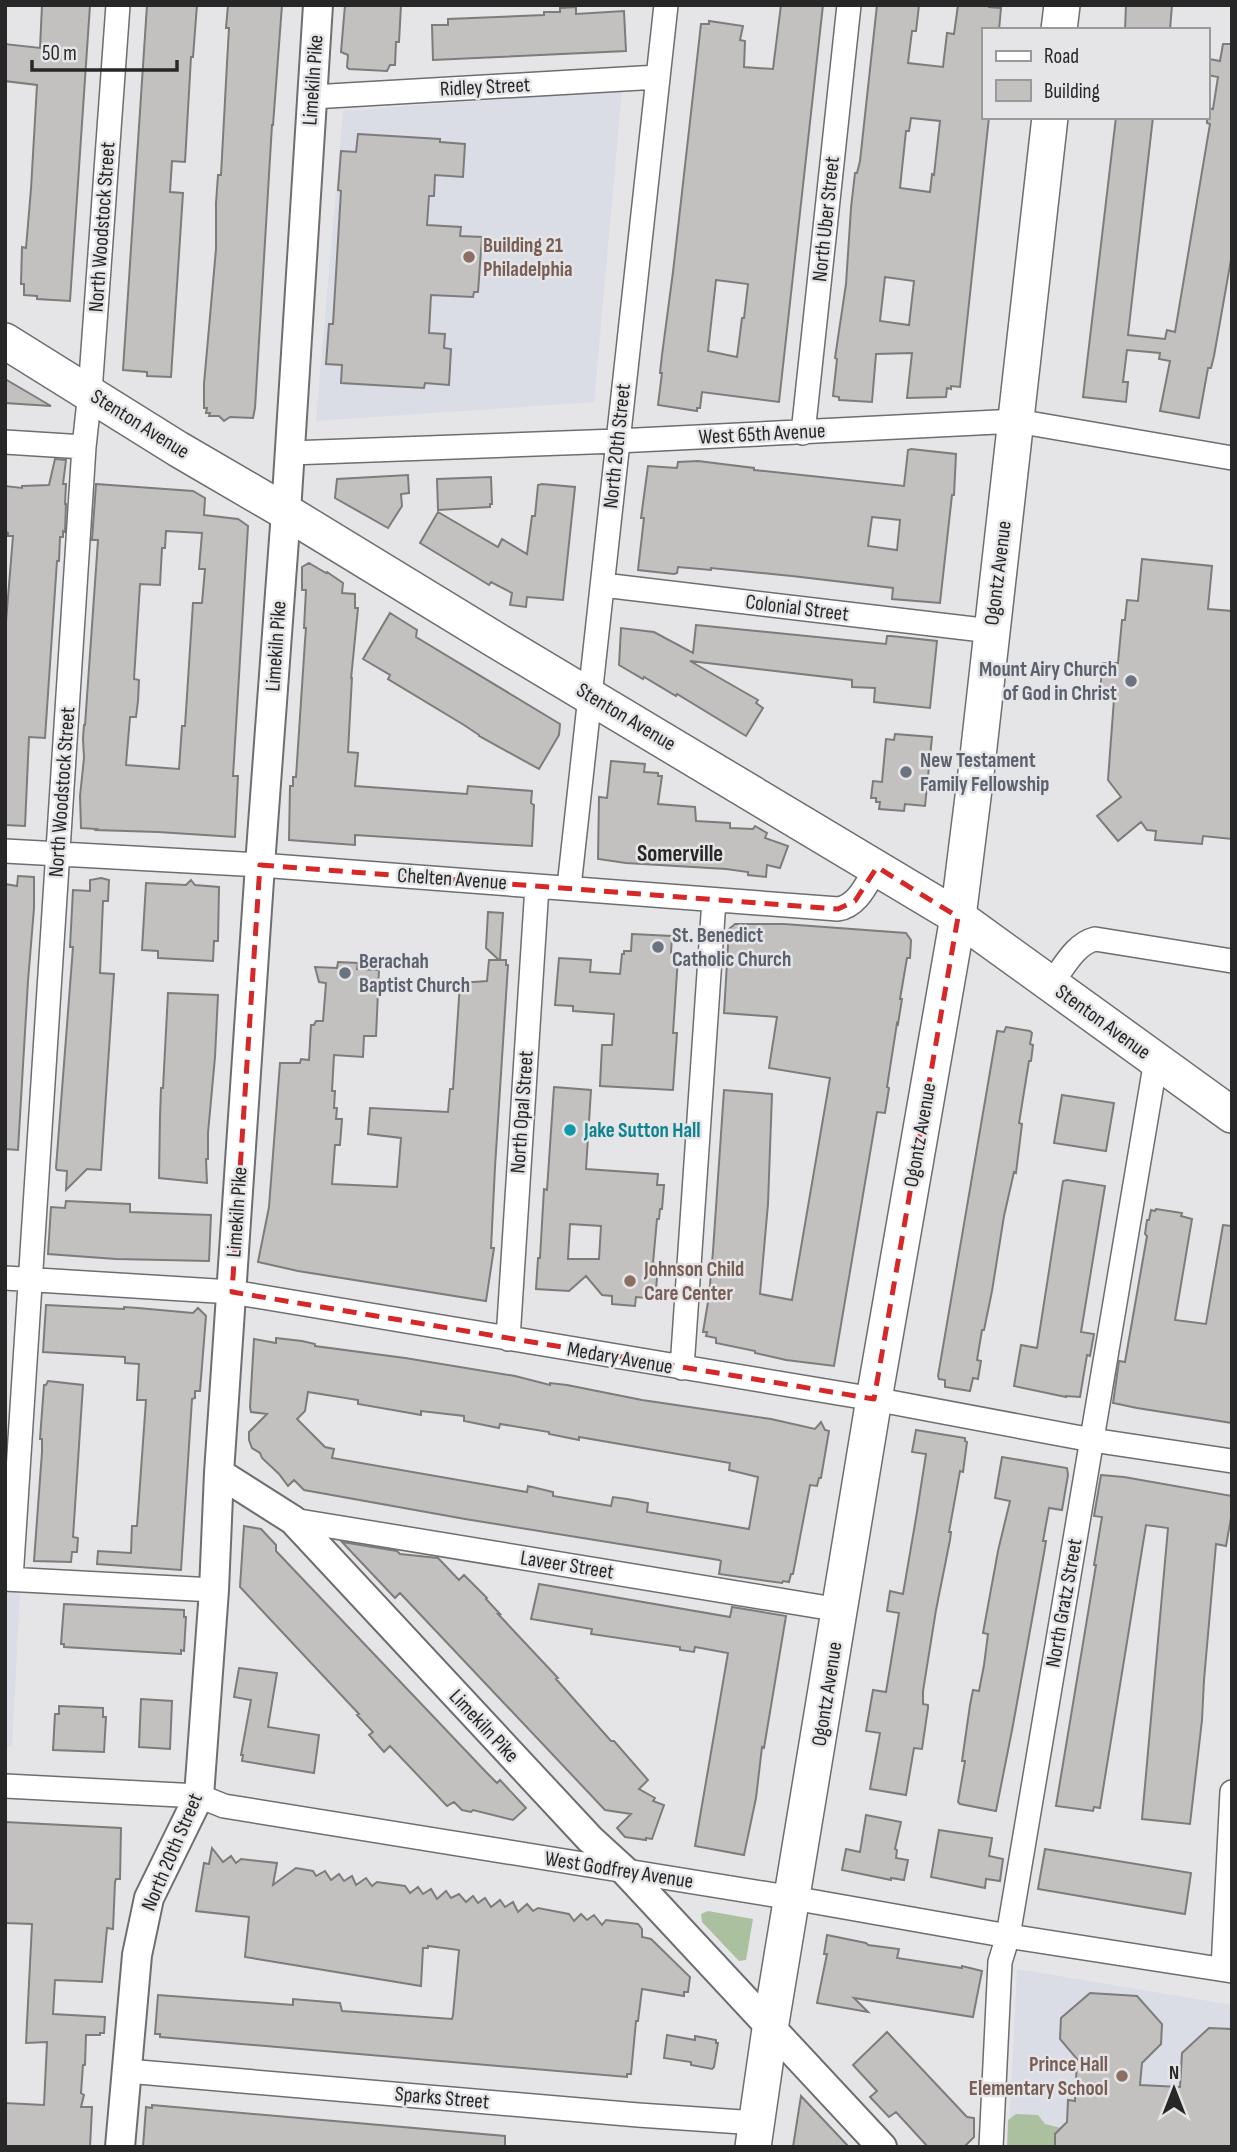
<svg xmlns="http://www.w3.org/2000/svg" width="1237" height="2152" viewBox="0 0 1237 2152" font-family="'Sofia Sans Condensed',sans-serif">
  <rect width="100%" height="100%" fill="#e5e5e7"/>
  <!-- built -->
  <path fill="#dadce6" d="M622,90L594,402L316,421L343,111Z
    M5,1592H20L12,1747H5Z
    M1017,1969L1232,2005V2147H1008Z"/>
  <!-- green -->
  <path fill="#aac09e" d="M708,1911L753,1919L746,1960L739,1961L702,1922L701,1914Z
    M1016,2114L1038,2115L1045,2124L1061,2128L1055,2133L1054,2147H1007L1008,2120Z"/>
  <!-- building -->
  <path fill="#c3c0c0" stroke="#7e7c7b" stroke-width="2" fill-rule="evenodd" d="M42,5H90L70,301L37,299V296L24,295V284H21L22,247L26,248L31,189L37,85L5,81V44L40,48Z
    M147,5H197L193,57H191L185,162L172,161L170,192L183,193L171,377L147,376V372L123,370Z
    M228,5H282L273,125H272L255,408L253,418L230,417L224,421L219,416H209L210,413H206L207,408H204V384L216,249V203L218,175H221L227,63L229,28H226Z
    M345,5H401L399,42H396L395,65H390L387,71L349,69L347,67L348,55L341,52Z
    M781,5H823L779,402L702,392L700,408H697V411L658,405L662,373H660L662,355L673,272L701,24H709V21L743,26L740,40L745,41L744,67L773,69ZM716,280L748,284L744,318H742L737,357L708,351Z
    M877,5H919L916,31H912L908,63L943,67L947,33L954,34L958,5H989V7L1001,8L999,30H983V117H989L960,387L951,386V389L947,388L946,397L907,398L912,353L876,354L872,402L839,400V397L833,396L837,359L835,358L846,284L851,208L855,173H857L860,161ZM911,118L940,121L934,175L932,174L930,192L900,188L906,131H909ZM885,277L914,281L909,325L880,321Z
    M1126,5H1172L1170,30H1125Z
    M576,7V14L624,11L626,51L433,60L432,25H448V19L544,15V12H560V8Z
    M1223,44H1232V254L1214,356L1211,368H1208L1199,418L1160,411L1170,361L1159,359L1160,353L1127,350L1123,382H1128L1126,402L1083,397L1116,117H1153L1128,335L1165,339L1167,330L1175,332L1210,124L1207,123V108L1213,109L1218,77L1207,75L1209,59L1220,61Z
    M358,134L440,139V142L465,144L463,177L435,175L434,196H429L427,225L461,227L460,236L482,237L478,292H474L473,297L431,295L429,333L445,334L444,348L451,349L449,385L425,383L424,388L341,383L342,365L326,364L329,324H333L341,191L338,190L341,151L356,152Z
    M5,379L51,406L5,403Z
    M911,449L956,454L954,495H952L940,603L892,599L893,588L792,576L711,568V570L678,567L677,573L674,574L638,570L644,518H641L648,466L677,468L678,462L698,461L754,468V470L904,486L908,450ZM872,517L900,520L897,550L868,546Z
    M55,459L66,460L63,484H66L65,504H66L65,532L63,531V537H60L59,561H57L45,738L29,737L25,826L5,825V634L13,536H8V533L5,531V486L22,488V486L49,485Z
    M408,475L409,493L401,494L402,506L388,528L335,498L337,479Z
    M491,477L492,504H490V507L438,510L437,479Z
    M96,484L193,491L205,498L204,515L238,519L248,526L233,776H238L235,837L158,832L96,830L97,829L81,828L80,796L84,758L83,739L84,725H85L98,540H92ZM166,531L202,533L199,569H205L202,603H193L185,726H182L179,769L126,765L130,717H136L138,701L139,680L134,679L140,584L160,585L162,548H165Z
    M542,484L575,487L563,600L527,597L526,607L510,605L512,593L491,582L489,585L420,543L438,512L498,547L502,539L527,554L532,516H535L538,485Z
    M1142,559L1212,566L1208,609L1232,611V839L1203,836L1202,844L1155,840L1156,831L1147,830L1141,822L1118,841L1097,816L1121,797L1108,780L1114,699L1099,698L1103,663H1118L1122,620H1125L1127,600L1138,601Z
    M309,563L326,573L327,572L343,583L342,593L355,594V608H358L351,679L352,677L348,752L358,753L355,786L467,794L468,786L532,791L531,803L534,805L532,846L355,835V845L289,840L290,786H293V777H296L305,641L306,628H304L306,590H302V567Z
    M390,613L417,630L416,637L560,724L559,735L539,769L479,736V735L464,725L388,679L390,675L363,659Z
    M696,625L886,644L887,636H891L937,641L930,708L874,702L875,688L852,687V680L690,661L758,700L756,703L763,708L746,736L677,694L676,696L644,677L643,679L619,665L621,628L654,632L693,653Z
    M895,734L932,737L925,806L905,804L904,811L879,809L880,802H876V798H871L873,781L882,782L886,739L894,740Z
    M611,761L645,764L644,772L658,773V776H662L658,804L695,807L696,821L730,823V828L753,829L755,826L767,833L765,838L788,846L780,868L767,865L766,877L748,875V872L726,869L626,863L598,859L599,797L607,798Z
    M18,876L34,877V908L28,981L18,1150L5,1149V884L17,886Z
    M101,878L109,880L108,901H103L100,973L114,974L101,1170L87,1169L66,1190L67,1171L57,1170L56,1168L73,947H70L73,890L90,891V880Z
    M191,880L195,885L219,887L218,941H214L213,961L158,958V951L142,950L146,883L186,885Z
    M488,912L503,913L500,960H506V965H508L495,1167L491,1248H494L486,1301L298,1271L258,1262L269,1207L280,1063H300L301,1059L309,1060L311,1025H314L316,1021H323L326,983L319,982L315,967L337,968L338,962L358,963L357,969L379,970L376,1036H364L363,1057L334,1055L332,1091H335L334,1108H337L336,1119H342L340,1145H335L332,1184L397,1187L401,1138L368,1134L370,1108L448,1112L450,1089H453L460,983L487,981L489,960H499L486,948Z
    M735,924H784L906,933L911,940L910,958H907L900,999H902L898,1024L897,1023L887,1087L889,1088L885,1113L877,1112L834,1366L786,1360L755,1353V1351L716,1343V1338L706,1336L707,1332H703L709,1296L713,1251L724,1090L772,1094L768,1204L760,1294L792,1300L830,1078L769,1068L777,1017L724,1013L729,929Z
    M632,934L672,936L671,953L676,954L675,957H678L673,1033H677L673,1090L600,1086L602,1045H612L614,1014L573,1011V1006L555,1005L559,958L591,960L590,972L620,974L622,954H624V951H631Z
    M168,993L218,995L215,1057L208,1133V1159H206L207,1183L159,1178L160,1117L161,1088H163Z
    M1006,1027L1030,1031L1032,1033L1030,1044L1033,1045L1031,1061H1029L1019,1123L1022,1124L1016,1173L1014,1172L1004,1216L992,1291L984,1330H982L977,1360L981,1361L978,1379L973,1378L970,1391L945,1387V1380L939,1379L938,1376L997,1031L1004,1032Z
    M554,1087L591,1090L586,1169L658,1174L657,1185H664L662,1209H660L659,1219H657L653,1263L658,1265L656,1290L647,1298L636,1297L635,1306L612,1304V1296L602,1295L586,1276L569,1291L536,1289L538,1258H540L544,1189L547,1190ZM570,1224L601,1226L599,1259H568Z
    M1062,1095L1114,1103L1106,1151L1054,1143Z
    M1067,1180L1105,1186L1081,1332L1094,1334L1090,1356L1087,1355L1080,1397L1066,1396V1397L1014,1386L1021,1345L1037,1348L1063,1181Z
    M66,1201L130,1204V1212L211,1215L209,1261L116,1259L48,1254L51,1207L65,1208Z
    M1156,1209L1182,1213L1181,1216L1192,1219L1175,1320L1206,1324L1223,1225L1232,1226V1423L1137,1408L1113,1403L1119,1361L1125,1362L1147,1236L1145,1234L1147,1220H1149L1151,1210L1155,1211Z
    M46,1305L124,1309V1307L138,1308L193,1313L198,1308L206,1316L200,1391H195V1398L192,1399L181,1570L97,1564L98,1551L131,1553L132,1526H137L146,1400H137L139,1364L125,1363V1357L43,1352Z
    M276,1338L302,1341L315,1344V1346L405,1358L515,1376L550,1385V1383L567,1385L642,1400L771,1419L815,1429L821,1422L825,1430L829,1431L821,1478H819L817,1486L810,1485L793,1574H791L789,1582L783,1581L782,1583L719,1574L721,1561L719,1560L465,1519L304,1490L294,1480L288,1486L279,1474L262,1458L260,1453L252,1448L249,1440V1432L267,1414L251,1412L250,1407L254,1339L276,1343ZM308,1392L358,1400V1404L410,1413L421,1415V1411L464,1416V1421L499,1428L500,1424L549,1432V1434L579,1440V1437L730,1463L729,1470L758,1477L749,1529L647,1512L648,1503L627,1499L613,1497L611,1506L553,1496V1492L528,1486L527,1492L332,1458L334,1449L325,1447L297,1419L305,1411Z
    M48,1381L83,1385L73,1537L78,1538L77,1552H72L71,1562L34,1561L42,1452V1439H40L44,1385H46Z
    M916,1430L965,1438V1441L967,1442L963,1472L960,1471L949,1532H951L950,1540L936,1610L923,1691V1704L928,1705V1708L922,1749L914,1748L906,1795L870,1789L880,1733L866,1731L873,1690L886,1692L899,1613L887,1611L890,1591L903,1594L916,1518L926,1454L912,1452Z
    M1002,1457L1067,1468L1068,1475L1062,1510L1049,1508L1043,1541H1046L1044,1553L1013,1725L996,1811L960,1804L958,1802L965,1761H962L970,1705L973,1690L979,1691L984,1665L988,1634L983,1633L998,1551L1010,1501L995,1498Z
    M1101,1475L1124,1477L1232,1496V1512L1226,1546L1216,1544L1204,1680L1202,1720L1190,1824L1142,1819L1168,1528L1146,1525L1100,1808L1094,1807L1093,1811L1056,1806L1096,1565H1094L1102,1517L1094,1516Z
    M244,1526L261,1529L276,1545V1551L295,1571L486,1772L497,1783L500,1780L526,1808L513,1820L473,1810L471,1812L462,1810L454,1802L447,1806L390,1746L384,1752L369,1735L373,1732L357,1715L359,1714L240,1587Z
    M342,1542L397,1551L400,1554L438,1558L459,1580L464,1575L487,1598L486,1599L500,1614H498L558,1678L556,1679L611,1741H614L648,1780L639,1789L655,1798L653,1801L664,1805L652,1839L646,1838V1840L625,1837L617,1828L631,1814L605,1810L400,1593L395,1598Z
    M539,1584L730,1617L732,1607L786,1616L764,1748L762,1747L756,1798L744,1855L695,1846L728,1653L695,1647L694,1652L680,1650V1647L591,1634L592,1629L531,1619Z
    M64,1604L184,1610V1617H186L184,1651L181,1650V1654L64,1647V1644H61Z
    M239,1668L277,1673L268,1727L319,1735L314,1773L242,1761L243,1755H241L251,1700L234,1697Z
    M141,1699L172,1701L170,1749L139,1747Z
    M59,1706L103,1708V1717H106L104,1752L53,1750L55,1714H59Z
    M866,1815L901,1822L895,1849L897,1850L896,1858L908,1860L904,1880L891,1878V1880L842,1870L846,1849L860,1852Z
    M5,1822L121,1828L120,1879H116L115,1882L113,1929L107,1928L102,1982L55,1980L53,2014L105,2017L104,2033H100V2035H86L85,2065H83L81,2093L84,2095L81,2107H92L90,2147H5V2103L44,2105L47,2042L26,2043L32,1924L5,1923Z
    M939,1830L992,1838L989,1856L1003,1859L1000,1881L986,1879L985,1888L931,1877Z
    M212,1848L223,1862L231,1856L236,1863L241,1859L277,1863L273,1885L296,1868L313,1871L316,1876L325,1871L331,1880L339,1874L344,1881L352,1876L356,1885L366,1878L372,1886L377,1882L405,1886L410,1893L418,1887L423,1894L431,1889L437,1899L446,1891L451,1898L459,1894L466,1902L473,1896L478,1903L485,1898L491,1907L500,1900L505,1907L513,1902L518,1912L527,1904L533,1911L538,1908L569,1914L574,1921L581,1914L587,1920L594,1915L602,1925L606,1920L638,1924L642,1929V1937L651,1939L690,1977L688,1992H684V1996L642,1989L638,2021H636L631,2074H627V2077L160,2037V2034H155L158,1995L293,2005V1999L340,2003L342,2011L452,2019L453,2015L459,1950L428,1946V1948H423L421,1986L245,1957L249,1917L196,1911L204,1863L209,1864Z
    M1045,1849L1191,1873L1185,1914L1038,1889Z
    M827,1935L866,1943L868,1945L899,1949L897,1958L962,1968V1966L982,1971L973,2017L854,1998L868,2012L817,2003L827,1954H824Z
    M1090,1993L1137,1996L1162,2024L1161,2044L1142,2063L1140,2085L1180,2087L1182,2053L1209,2028L1232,2029V2147H1055V2134L1067,2122L1068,2100L1075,2101L1077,2059L1060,2039L1061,2018Z
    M887,2032L967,2117L974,2118V2137L964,2147H928L896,2112L889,2117L870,2097L877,2091L853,2065Z
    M667,2035L695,2040V2036L716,2040V2043H718L714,2067L712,2069L691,2065V2062L664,2058Z
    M801,2096L849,2147H793Z
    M152,2105L505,2136V2147H143L146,2107L152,2108Z"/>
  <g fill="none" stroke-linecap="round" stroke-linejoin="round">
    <!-- minor casing -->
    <g stroke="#6d6e6f" stroke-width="26">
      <path id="minor" d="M312,97L658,77
        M803,433L849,5
        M5,442L84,447
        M290,453L617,441L1017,421L1232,458
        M603,585L991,631
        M5,851L260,865L838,909C858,906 867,883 877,867
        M569,887L666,5
        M1051,984C1064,967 1075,944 1095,939L1232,961
        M5,1278L232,1292L874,1399L1092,1440L1232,1461
        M508,1339L537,886
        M682,1368L714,900
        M293,1520L840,1610
        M5,1579L214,1590
        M11,1579L84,447L90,392L118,5
        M5,1786L199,1796L224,1806L793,1898L1008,1936L1232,1971
        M1223,1969L1232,1792
        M127,2071L638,2115L757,2123
        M991,2147L1000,1962L1008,1936L1156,1060"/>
    </g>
    <!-- tertiary casing -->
    <g stroke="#6d6e6f" stroke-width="32">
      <path id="tertiary" d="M219,1473L293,1520L590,1839L625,1871L882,2147
        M120,2147L137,1955L149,1898L199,1796L214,1590L219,1473L260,865L286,512L318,5"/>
    </g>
    <!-- primary casing -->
    <g stroke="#6d6e6f" stroke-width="38">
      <path id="primary" d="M1059,30L1062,5
        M5,341L178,449L286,512L494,639L958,917L1232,1115
        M753,2147L770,2029L874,1399L958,917L977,765L1050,117"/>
    </g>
    <!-- minor -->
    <use href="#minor" stroke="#fff" stroke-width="23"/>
    <!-- tertiary -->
    <use href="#tertiary" stroke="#fff" stroke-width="28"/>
    <!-- primary -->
    <use href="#primary" stroke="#fff" stroke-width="35"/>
  </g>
  <!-- marked area -->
  <path fill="none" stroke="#d62828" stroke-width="5" stroke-dasharray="14 9" stroke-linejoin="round" d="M260,865L838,909L855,901L877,867L958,917L874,1399L232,1292Z"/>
  <!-- markers -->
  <g fill="#8d6e63" stroke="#e5e5e7" stroke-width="2.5">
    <circle cx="469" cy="257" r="7"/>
    <circle cx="630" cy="1281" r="7"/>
    <circle cx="1122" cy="2076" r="7"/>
  </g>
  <g fill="#6b7280" stroke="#e5e5e7" stroke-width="2.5">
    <circle cx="1131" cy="681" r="7"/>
    <circle cx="906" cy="772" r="7"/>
    <circle cx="658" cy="947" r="7"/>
    <circle cx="345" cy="973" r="7"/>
  </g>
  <circle fill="#0f9aa8" stroke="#e5e5e7" stroke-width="2.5" cx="570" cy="1130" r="7"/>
  <g text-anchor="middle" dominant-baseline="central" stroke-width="5" stroke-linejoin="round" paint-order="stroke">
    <!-- street labels -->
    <g font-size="21" fill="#272728" stroke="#e5e5e7">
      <text transform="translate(313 80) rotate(-86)">Limekiln Pike</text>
      <text transform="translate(485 87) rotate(-3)">Ridley Street</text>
      <text transform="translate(826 219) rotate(-84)">North Uber Street</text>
      <text transform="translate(102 227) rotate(-86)">North Woodstock Street</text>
      <text transform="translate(140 424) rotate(32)">Stenton Avenue</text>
      <text transform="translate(762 434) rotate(-3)">West 65th Avenue</text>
      <text transform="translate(617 446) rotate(-84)">North 20th Street</text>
      <text transform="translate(998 573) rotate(-83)">Ogontz Avenue</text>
      <text transform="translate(797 608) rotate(7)">Colonial Street</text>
      <text transform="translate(276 646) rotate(-86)">Limekiln Pike</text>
      <text transform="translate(626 717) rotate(31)">Stenton Avenue</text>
      <text transform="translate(62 792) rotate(-86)">North Woodstock Street</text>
      <text transform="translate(452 879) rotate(4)">Chelten Avenue</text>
      <text transform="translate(1103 1022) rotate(36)">Stenton Avenue</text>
      <text transform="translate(522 1112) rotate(-86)">North Opal Street</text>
      <text transform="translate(920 1135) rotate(-80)">Ogontz Avenue</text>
      <text transform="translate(237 1212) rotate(-86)">Limekiln Pike</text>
      <text transform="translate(620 1358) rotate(10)">Medary Avenue</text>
      <text transform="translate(567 1565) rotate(9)">Laveer Street</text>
      <text transform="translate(1064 1603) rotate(-80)">North Gratz Street</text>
      <text transform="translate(827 1694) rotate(-81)">Ogontz Avenue</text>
      <text transform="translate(484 1726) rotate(47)">Limekiln Pike</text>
      <text transform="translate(172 1852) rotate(-67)">North 20th Street</text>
      <text transform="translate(619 1870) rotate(9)">West Godfrey Avenue</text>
      <text transform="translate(442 2098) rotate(5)">Sparks Street</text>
    </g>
    <!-- education labels -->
    <g font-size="21" font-weight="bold" fill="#785e54" stroke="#e5e5e7" text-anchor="start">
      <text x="483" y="245">Building 21<tspan x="483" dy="24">Philadelphia</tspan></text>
      <text x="644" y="1269">Johnson Child<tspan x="644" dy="24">Care Center</tspan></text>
      <text x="1108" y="2064" text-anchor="end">Prince Hall<tspan x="1108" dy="24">Elementary School</tspan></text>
    </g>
    <!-- worship labels -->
    <g font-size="21" font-weight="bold" fill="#5b616d" stroke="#e5e5e7" text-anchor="start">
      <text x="1117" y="669" text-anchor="end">Mount Airy Church<tspan x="1117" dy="24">of God in Christ</tspan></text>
      <text x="920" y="760">New Testament<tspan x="920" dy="24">Family Fellowship</tspan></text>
      <text x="672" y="935">St. Benedict<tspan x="672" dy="24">Catholic Church</tspan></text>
      <text x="359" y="961">Berachah<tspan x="359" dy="24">Baptist Church</tspan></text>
    </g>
    <!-- culture labels -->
    <g font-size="21" font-weight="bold" fill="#0d838f" stroke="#e5e5e7" text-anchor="start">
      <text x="584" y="1130">Jake Sutton Hall</text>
    </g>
    <!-- neighbourhood labels -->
    <g font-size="23" font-weight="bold" fill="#272728" stroke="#e5e5e7">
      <text x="680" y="854">Somerville</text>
    </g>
  </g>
  <!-- border -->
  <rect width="1237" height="2152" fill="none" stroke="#272728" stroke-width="14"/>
  <!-- legend -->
  <rect x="982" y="28" width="228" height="91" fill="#e5e5e7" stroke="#99999b" stroke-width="2"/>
  <rect x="996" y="51" width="35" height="10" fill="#ffffff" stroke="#99999b" stroke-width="2"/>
  <text x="1044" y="63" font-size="21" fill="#272728">Road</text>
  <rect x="996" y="80" width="35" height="21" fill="#c3c0c0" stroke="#99999b" stroke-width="2"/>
  <text x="1044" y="98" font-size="21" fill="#272728">Building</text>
  <!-- north arrow -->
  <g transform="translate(1174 2089)" stroke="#e5e5e7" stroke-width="5" paint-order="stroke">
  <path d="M0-5L12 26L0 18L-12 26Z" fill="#272728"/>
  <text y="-10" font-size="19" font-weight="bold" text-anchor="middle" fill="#272728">N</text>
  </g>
  <!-- scale -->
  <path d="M32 60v10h145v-10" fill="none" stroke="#272728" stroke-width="3.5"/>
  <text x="42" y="60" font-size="21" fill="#272728" stroke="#e5e5e7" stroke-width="5" paint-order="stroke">50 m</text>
</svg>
